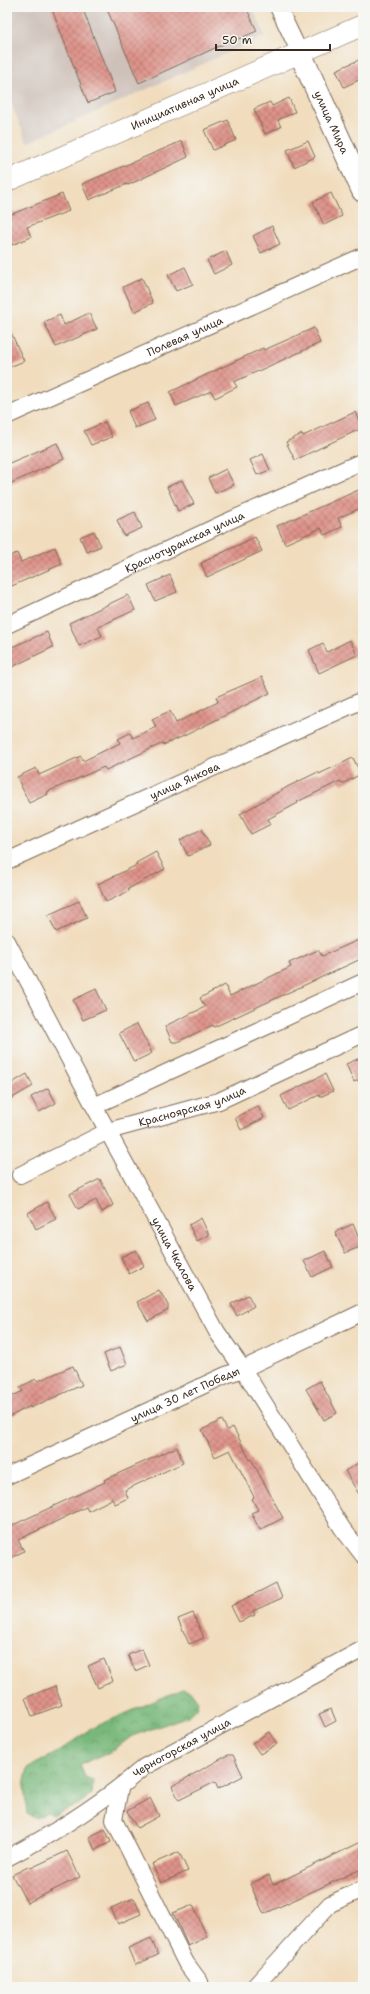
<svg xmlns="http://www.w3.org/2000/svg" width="370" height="1994" viewBox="0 0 370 1994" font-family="'Shantell Sans',sans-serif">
  <defs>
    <pattern id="forest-crowns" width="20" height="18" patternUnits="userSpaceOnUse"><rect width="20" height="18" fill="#78b87a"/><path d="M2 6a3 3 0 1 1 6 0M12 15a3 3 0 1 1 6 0" fill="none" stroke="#649663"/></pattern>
    <pattern id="building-cross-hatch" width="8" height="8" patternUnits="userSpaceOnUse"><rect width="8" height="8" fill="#de938a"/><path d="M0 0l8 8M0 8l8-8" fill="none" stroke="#b57870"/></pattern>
  </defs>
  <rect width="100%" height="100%" fill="#f6f6f2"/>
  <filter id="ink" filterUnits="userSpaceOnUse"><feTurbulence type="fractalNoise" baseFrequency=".025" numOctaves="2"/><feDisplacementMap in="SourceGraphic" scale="8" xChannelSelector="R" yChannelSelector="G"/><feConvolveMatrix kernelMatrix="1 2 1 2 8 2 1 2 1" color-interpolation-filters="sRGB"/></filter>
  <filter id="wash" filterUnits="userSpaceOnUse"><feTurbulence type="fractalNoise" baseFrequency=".012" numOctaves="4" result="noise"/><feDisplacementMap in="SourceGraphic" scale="16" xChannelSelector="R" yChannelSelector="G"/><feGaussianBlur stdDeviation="0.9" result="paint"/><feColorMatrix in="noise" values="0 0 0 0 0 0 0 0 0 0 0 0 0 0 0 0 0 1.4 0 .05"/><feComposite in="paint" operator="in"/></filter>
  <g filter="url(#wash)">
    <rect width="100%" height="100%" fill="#f1ddbe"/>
    <!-- industrial -->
    <path fill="#cec1b9" d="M7,7H252L265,36L27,143L7,93Z"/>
    <!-- forest -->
    <path fill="url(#forest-crowns)" stroke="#5a714c" d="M182,1689L191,1692L198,1701L196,1708L188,1716L132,1736L108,1754L99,1756L80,1765L85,1777L93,1780L92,1794L79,1804L53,1816L47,1813L35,1818L27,1814L24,1785L28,1768L58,1752L90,1729Z"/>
    <g id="blocks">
      <!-- building -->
      <path fill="url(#building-cross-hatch)" d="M51,7H82L115,92L88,103Z
        M106,7H246L257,31L229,43L228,42L139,83Z
        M359,60L363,68V78L344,87L336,70Z
        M289,98L295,112L278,120L281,127L265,134L254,109L270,102L272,106Z
        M228,120L236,140L213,150L204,130Z
        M182,141L188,157L128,185L127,184L89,200L82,184Z
        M308,141L315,157L294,167L287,150Z
        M331,193L342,216L324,225L313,202Z
        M62,194L69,211L27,227L31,237L12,245L7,234V216Z
        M272,226L280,244L261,253L253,236Z
        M226,251L232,265L214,274L207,260Z
        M185,267L193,284L176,291L168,275Z
        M142,278L153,303L134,312L123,287Z
        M89,313L97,329L56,347L44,322L60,315L64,325Z
        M7,324L24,361L7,368Z
        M314,328L320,343L234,382L237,387L215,398L211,391L176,406L170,392L263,348L264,350Z
        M148,403L155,420L135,428L128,411Z
        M355,412L362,428L295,460L286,442L302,434L303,436Z
        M105,422L112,437L91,445L84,431Z
        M57,443L64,459L7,485V464Z
        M263,454L270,470L257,475L250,460Z
        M226,469L234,485L215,493L208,478Z
        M182,480L194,504L178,511L167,487Z
        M363,488V507L338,518L342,527L324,535L321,528L285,544L277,526Z
        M135,512L142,528L124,536L117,520Z
        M94,531L101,546L87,552L80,537Z
        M255,537L262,551L207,577L201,563Z
        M55,547L62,564L7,588V557L17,553L21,562Z
        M170,575L177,592L155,601L148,585Z
        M128,595L135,610L98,627L102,636L79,646L69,623Z
        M47,632L53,647L12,667L7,656V649Z
        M350,640L357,655L319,673L309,650L323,643L327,652Z
        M262,677L270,693L184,736L163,745V743L106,770L104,767L47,792L48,794L29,803L17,777L36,768L39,775L81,756L83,761L120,743L118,739L130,733L133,738L156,727L152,719L170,711L176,723L218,702L216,697Z
        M353,758L361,774L342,784L340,781L297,802L298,803L268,819L271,824L251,834L240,814L289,786L318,772L319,774Z
        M202,829L210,845L188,856L180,840Z
        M156,852L165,869L128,889L129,891L106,902L98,884L137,865L136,863Z
        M79,901L87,918L56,932L48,915Z
        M363,938V958L214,1027L213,1025L177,1042H172L165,1026L205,1007L200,998L225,985L230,996L291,967L289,963L318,950L322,956Z
        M96,989L106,1010L83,1020L73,1000Z
        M137,1024L152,1053L134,1062L119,1033Z
        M360,1058L363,1066V1078L354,1082L346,1064Z
        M27,1074L33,1086L7,1101V1086Z
        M325,1074L333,1091L320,1097L319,1095L288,1110L281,1096Z
        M48,1088L56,1103L39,1112L31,1097Z
        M258,1106L264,1118L241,1130L235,1118Z
        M100,1179L113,1205L102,1212L96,1200L78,1209L70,1194Z
        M47,1202L56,1219L36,1229L28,1213Z
        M201,1218L209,1235L197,1241L189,1225Z
        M353,1224L362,1246L345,1253L335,1232Z
        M136,1250L144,1266L129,1274L121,1257Z
        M325,1251L333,1267L312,1277L304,1261Z
        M159,1290L168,1305V1310L148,1321L137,1302Z
        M248,1295L254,1306L237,1316L231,1304Z
        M120,1347L127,1364L111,1371L104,1354Z
        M73,1366L82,1385L30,1408V1406L7,1418V1399L23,1391L20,1387L36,1379L38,1381Z
        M320,1381L337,1413L324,1420L306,1389Z
        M222,1420L227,1430L233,1427L250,1460L251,1459L283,1518L260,1530L251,1513L258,1510L252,1499L254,1497L230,1450L215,1457L202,1430Z
        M177,1447L183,1463L125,1490L128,1498L115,1504L112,1499L88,1511L86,1507L18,1540L24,1551L7,1560V1518L11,1526L105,1482L104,1480Z
        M363,1460V1501L345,1471Z
        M276,1583L282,1598L253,1611L255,1615L239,1622L231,1606Z
        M193,1613L204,1638L189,1644L178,1619Z
        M142,1649L149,1665L135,1671L128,1655Z
        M104,1659L113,1681L98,1688L88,1666Z
        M55,1686L62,1705L32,1716L25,1698Z
        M331,1709L336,1721L325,1727L319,1714Z
        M269,1732L277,1744L260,1754L252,1743Z
        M228,1755H233L243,1776L218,1789L215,1782L179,1800L172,1786Z
        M150,1798L159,1816L137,1828L127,1811Z
        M105,1829L111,1842L95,1850L89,1837Z
        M363,1841V1868L264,1914L250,1884L269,1875L273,1885Z
        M67,1851L80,1877L27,1903L12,1875L30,1866L31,1868Z
        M179,1852L188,1871L161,1883L152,1864Z
        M134,1898L141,1914L118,1924L111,1908Z
        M193,1905L207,1937L188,1946L173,1913Z
        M151,1938L158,1955L135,1965L128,1948Z"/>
    </g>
  </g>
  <g filter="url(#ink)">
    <use href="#blocks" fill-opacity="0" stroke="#7b6956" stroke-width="1"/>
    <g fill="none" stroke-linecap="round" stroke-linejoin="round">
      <!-- minor casing -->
      <g stroke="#7b6956" stroke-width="18">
        <g id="minor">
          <path d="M278,7L300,53"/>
          <path id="s1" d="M7,416L363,256"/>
          <path id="s2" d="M7,625L222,524L363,461"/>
          <path id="s3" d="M7,861L363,700"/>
          <path id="s4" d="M7,941L94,1106L217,1332L243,1369L342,1528L363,1555"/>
          <path d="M94,1106L363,982"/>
          <path id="s5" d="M20,1175L108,1131L219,1101L363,1034"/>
          <path id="s6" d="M7,1476L226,1375L243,1369L363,1312"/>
          <path d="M120,1788L114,1820L186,1963L200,1982L201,1987"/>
          <path id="s7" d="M7,1858C55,1833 103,1802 144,1767L363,1649"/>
          <path d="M254,1987L330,1904L363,1889"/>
        </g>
      </g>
      <!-- tertiary casing -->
      <g stroke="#7b6956" stroke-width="22">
        <g id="tertiary">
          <path id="s8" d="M7,181L363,25"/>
        </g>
      </g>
      <!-- secondary casing -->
      <g stroke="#7b6956" stroke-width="24">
        <g id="secondary">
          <path id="s9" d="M300,53L363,191"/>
        </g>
      </g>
      <!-- minor -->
      <use href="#minor" stroke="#fff" stroke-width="16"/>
      <!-- tertiary -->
      <use href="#tertiary" stroke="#fff" stroke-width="21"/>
      <!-- secondary -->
      <use href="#secondary" stroke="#fff" stroke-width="22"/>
    </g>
  </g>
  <g text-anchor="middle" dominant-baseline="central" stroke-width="4" stroke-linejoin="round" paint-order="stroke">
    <!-- street labels -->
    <g font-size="11" fill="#3b2a1e" stroke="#f6f6f2">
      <text stroke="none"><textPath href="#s8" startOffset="194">Инициативная улица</textPath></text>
      <text stroke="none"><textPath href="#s9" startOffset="76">улица Мира</textPath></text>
      <text stroke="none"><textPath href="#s1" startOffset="195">Полевая улица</textPath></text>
      <text stroke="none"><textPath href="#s2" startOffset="196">Краснотуранская улица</textPath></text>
      <text stroke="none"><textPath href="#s3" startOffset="195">улица Янкова</textPath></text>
      <text stroke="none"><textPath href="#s5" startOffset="186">Красноярская улица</textPath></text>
      <text stroke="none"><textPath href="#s4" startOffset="355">улица Чкалова</textPath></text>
      <text stroke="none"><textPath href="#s6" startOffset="196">улица 30 лет Победы</textPath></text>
      <text stroke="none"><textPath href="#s7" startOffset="207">Черногорская улица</textPath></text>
    </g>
  </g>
  <!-- margin -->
  <rect width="370" height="1994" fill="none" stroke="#f6f6f2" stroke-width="24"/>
  <!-- scale -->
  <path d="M216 44v6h114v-6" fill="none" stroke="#3b2a1e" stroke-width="2"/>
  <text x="222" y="44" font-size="12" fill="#3b2a1e" stroke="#f6f6f2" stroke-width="3" paint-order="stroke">50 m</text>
</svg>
